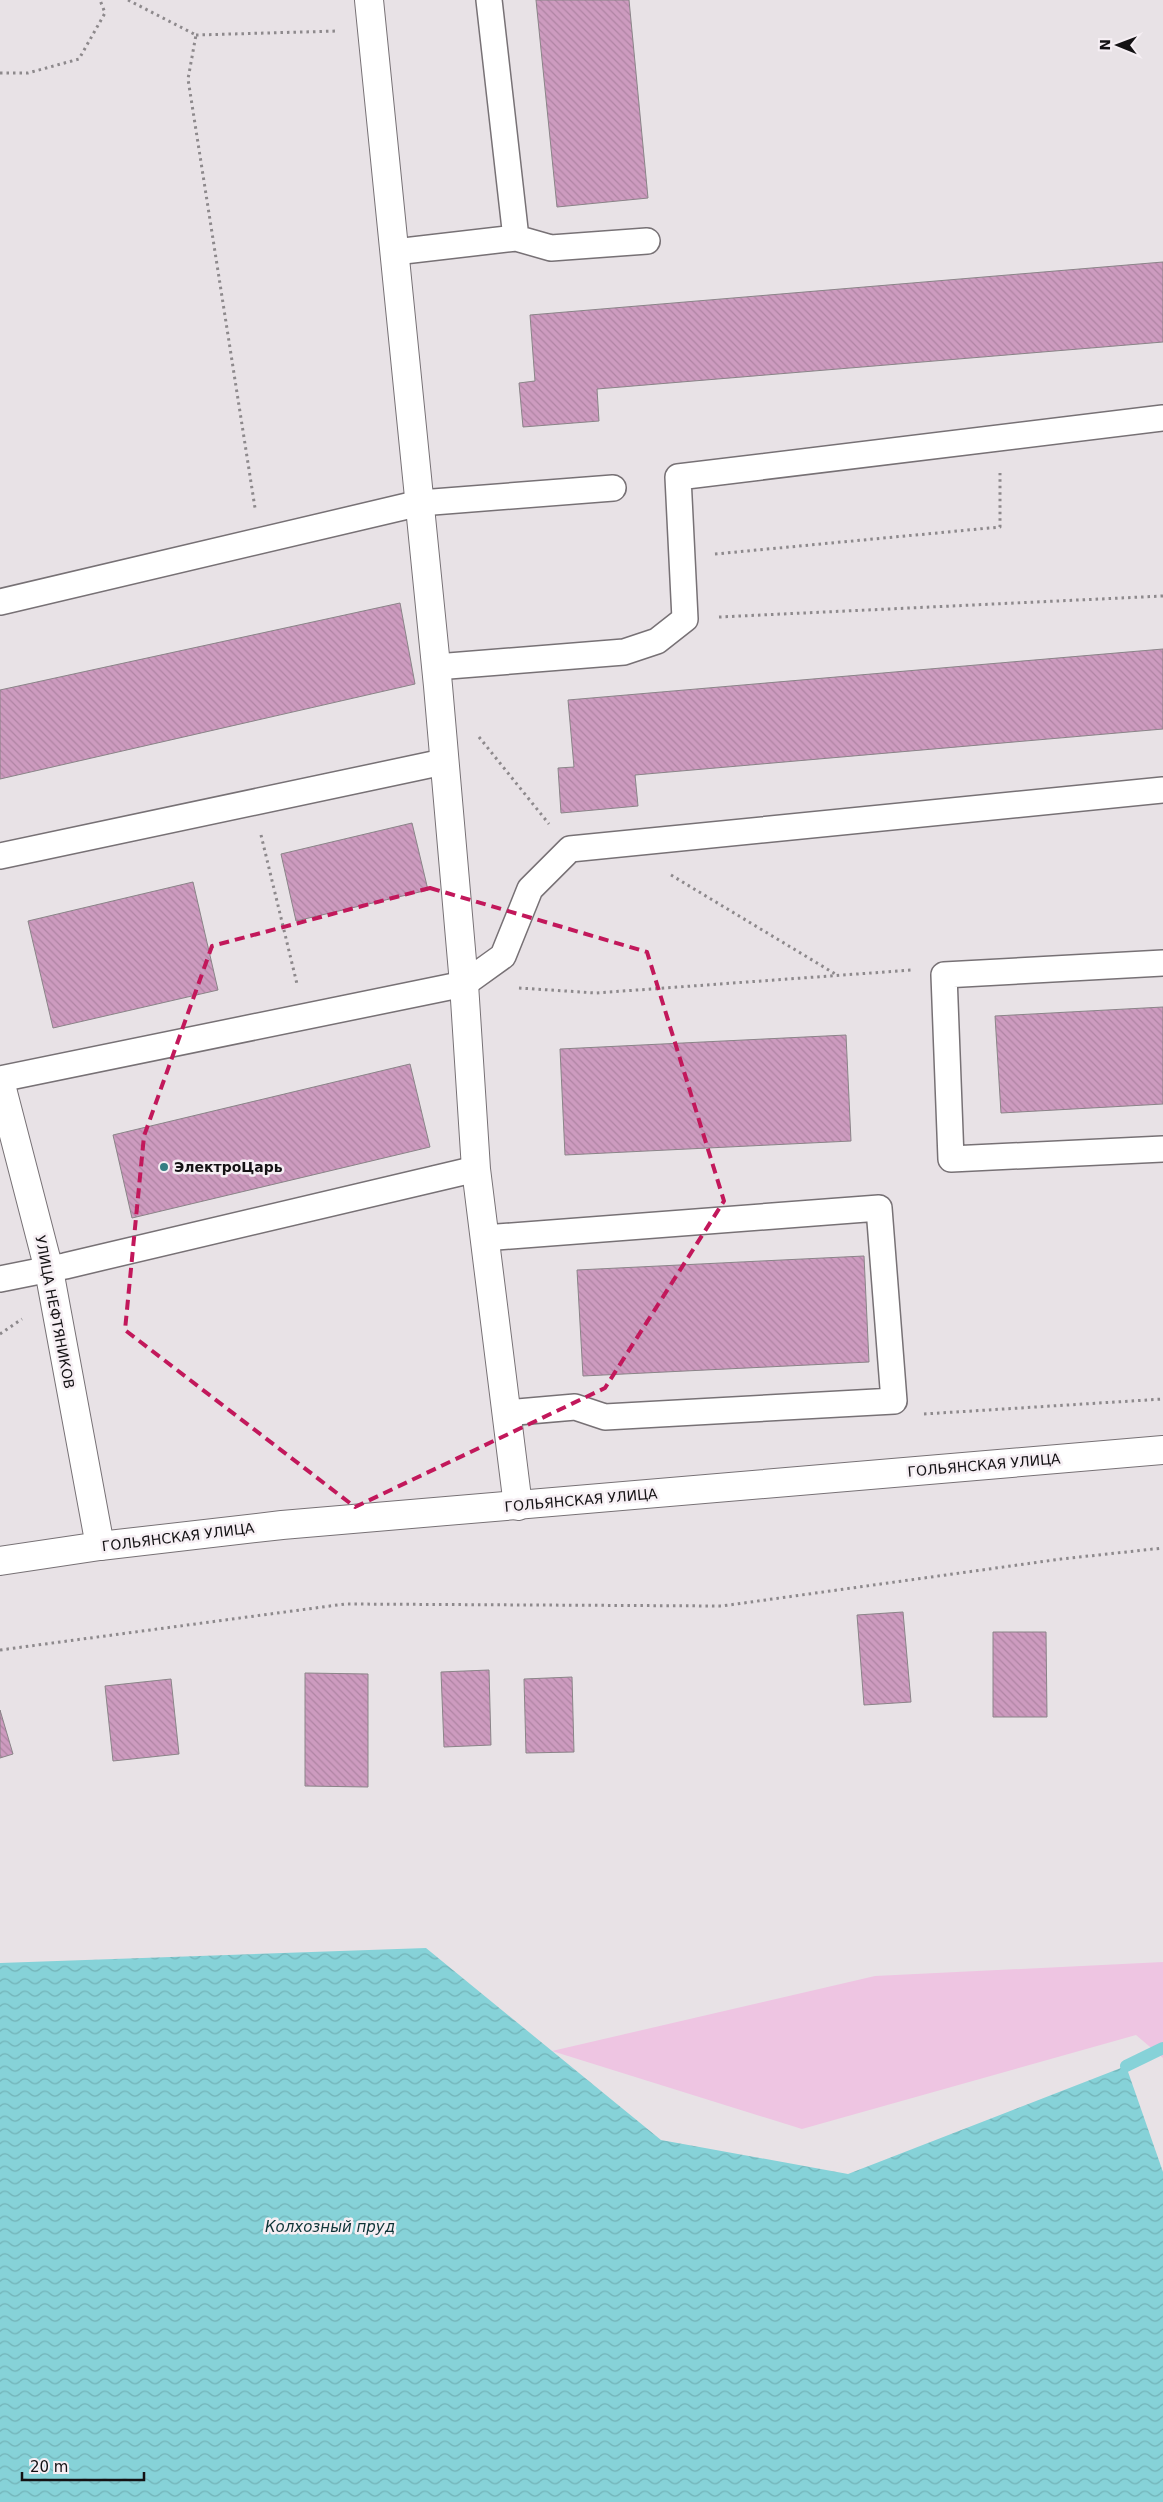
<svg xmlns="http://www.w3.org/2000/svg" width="1163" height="2502" viewBox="0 0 1163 2502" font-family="'DejaVu Sans',sans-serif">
  <defs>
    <pattern id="water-waves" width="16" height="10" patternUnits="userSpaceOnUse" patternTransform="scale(1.25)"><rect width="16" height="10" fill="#86d2d8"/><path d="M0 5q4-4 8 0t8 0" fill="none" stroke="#73b3b8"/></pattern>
    <pattern id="building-back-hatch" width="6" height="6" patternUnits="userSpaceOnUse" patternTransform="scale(1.25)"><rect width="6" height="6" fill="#cd9bbf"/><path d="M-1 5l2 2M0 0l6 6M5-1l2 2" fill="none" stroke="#af84a3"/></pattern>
  </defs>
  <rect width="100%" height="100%" fill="#e8e2e6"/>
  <!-- grass -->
  <path fill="#eec5e2" d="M1163,1962V2058L1136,2035L802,2129L552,2051L875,1976Z"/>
  <!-- water -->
  <path fill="url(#water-waves)" d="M426,1948L661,2140L848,2174L1126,2066L1163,2172V2502H0V1963Z"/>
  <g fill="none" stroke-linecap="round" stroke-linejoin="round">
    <!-- stream -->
    <path stroke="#86d2d8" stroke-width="12" d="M1126,2066L1163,2048"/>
  </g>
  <!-- building -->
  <path fill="url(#building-back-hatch)" stroke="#8a8488" d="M536,0H629L648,198L557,207Z
    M1163,262V342L597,389L599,421L523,427L519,383L535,381L530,315Z
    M400,603L415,684L0,779V690Z
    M1163,649V729L635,775L638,806L561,813L558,768L574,767L568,700Z
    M412,823L428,890L296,921L281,854Z
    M193,882L218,990L53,1028L28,921Z
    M1163,1007V1104L1001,1113L995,1016Z
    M846,1035L851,1141L565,1155L560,1049Z
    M410,1064L430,1147L132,1218L113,1135Z
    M864,1256L869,1362L583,1376L577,1270Z
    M903,1612L911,1702L864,1705L857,1615Z
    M993,1632H1046L1047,1717H993Z
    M489,1670L491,1745L444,1747L441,1672Z
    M305,1673L368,1674V1787L305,1786Z
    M572,1677L574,1752L526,1753L524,1679Z
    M171,1679L179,1754L113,1761L105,1686Z
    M0,1710L13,1754L0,1758Z"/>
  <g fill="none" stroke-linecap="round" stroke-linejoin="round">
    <!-- service casing -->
    <g stroke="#777175" stroke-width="28">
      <path id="service" d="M516,238L551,248L647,241
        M395,252L516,238L489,0
        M0,602L420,503L613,488
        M436,667L624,652L657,641L685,619L678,477L1163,418
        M0,856L443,762
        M1163,963L944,975L951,1159L1163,1149
        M0,1079L464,984L503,956L530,889L570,849L1163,790
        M484,1238L879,1208L894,1401L605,1417L575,1407L506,1413
        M0,1279L65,1266L476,1169"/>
    </g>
    <!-- minor casing -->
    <g stroke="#777175" stroke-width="30">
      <path id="minor" d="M369,0L438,686L464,984L476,1169L518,1506
        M0,1081L49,1270L100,1546"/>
    </g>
    <!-- secondary casing -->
    <g stroke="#777175" stroke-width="30">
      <path id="secondary" d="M0,1561L100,1546L282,1525L1163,1450"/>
    </g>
    <!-- path -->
    <path stroke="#8d898c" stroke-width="3" stroke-dasharray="2.5 4" stroke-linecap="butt" d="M128,0L196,35L188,79L255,508
      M196,35L338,31
      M0,73H28L79,59L105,13L100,0
      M715,554L1000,527V473
      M719,617L1163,596
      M479,737L549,824
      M261,835L297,984
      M671,875L837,975
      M519,988L596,993L912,970
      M0,1334L22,1319
      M924,1414L1163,1399
      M0,1650L345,1604L722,1606L1061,1559L1163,1548"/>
    <!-- service -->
    <use href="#service" stroke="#fff" stroke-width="25"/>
    <!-- minor -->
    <use href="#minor" stroke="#fff" stroke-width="28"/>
    <!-- secondary -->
    <use href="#secondary" stroke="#fff" stroke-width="28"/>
  </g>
  <!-- marked area -->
  <path fill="none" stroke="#c2185b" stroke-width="4" stroke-dasharray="10 6" stroke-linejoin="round" d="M430,888L647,952L724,1201L605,1388L355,1507L125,1330L144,1136L212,946Z"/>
  <!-- markers -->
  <circle fill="#357e83" stroke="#f6eff4" stroke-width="2" cx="164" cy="1167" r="5"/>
  <g text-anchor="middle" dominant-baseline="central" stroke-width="5" stroke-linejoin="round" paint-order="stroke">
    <!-- poi labels -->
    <g font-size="14" font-weight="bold" fill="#141214" stroke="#f6eff4" text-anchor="start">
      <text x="174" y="1167">ЭлектроЦарь</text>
    </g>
    <!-- street labels -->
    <g font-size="14" fill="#141214" stroke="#f6eff4">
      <text transform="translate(55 1312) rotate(79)">УЛИЦА НЕФТЯНИКОВ</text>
      <text transform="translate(984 1465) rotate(-5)">ГОЛЬЯНСКАЯ УЛИЦА</text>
      <text transform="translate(581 1500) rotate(-5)">ГОЛЬЯНСКАЯ УЛИЦА</text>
      <text transform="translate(178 1537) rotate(-7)">ГОЛЬЯНСКАЯ УЛИЦА</text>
    </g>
    <!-- water labels -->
    <g font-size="15" font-style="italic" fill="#0c3336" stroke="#f6eff4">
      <text x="330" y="2227">Колхозный пруд</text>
    </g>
  </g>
  <!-- north arrow -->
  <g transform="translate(1118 45) rotate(271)" stroke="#f6eff4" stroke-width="4" paint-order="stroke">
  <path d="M0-4L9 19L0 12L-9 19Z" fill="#141214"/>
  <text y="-8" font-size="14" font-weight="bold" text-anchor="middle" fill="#141214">N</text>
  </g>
  <!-- scale -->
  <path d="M22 2472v8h122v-8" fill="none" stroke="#141214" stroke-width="2.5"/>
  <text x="30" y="2472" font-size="15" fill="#141214" stroke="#f6eff4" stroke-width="4" paint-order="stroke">20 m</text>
</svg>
